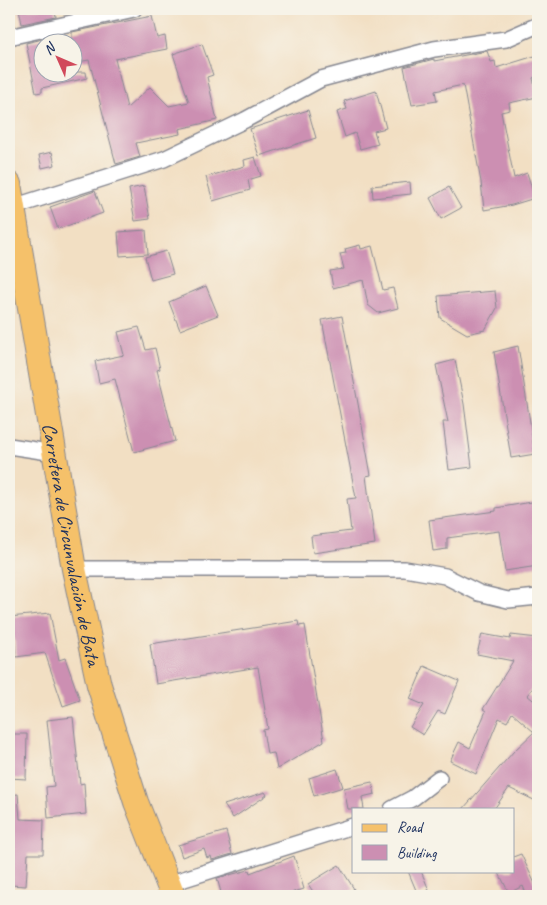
<svg xmlns="http://www.w3.org/2000/svg" width="547" height="905" viewBox="0 0 547 905" font-family="Caveat,sans-serif">
  <rect width="100%" height="100%" fill="#f7f3e8"/>
  <filter id="ink" filterUnits="userSpaceOnUse"><feTurbulence type="fractalNoise" baseFrequency=".02" numOctaves="2"/><feDisplacementMap in="SourceGraphic" scale="10" xChannelSelector="R" yChannelSelector="G"/><feConvolveMatrix kernelMatrix="1 2 1 2 8 2 1 2 1" color-interpolation-filters="sRGB"/></filter>
  <filter id="wash" filterUnits="userSpaceOnUse"><feTurbulence type="fractalNoise" baseFrequency=".0096" numOctaves="4" result="noise"/><feDisplacementMap in="SourceGraphic" scale="20" xChannelSelector="R" yChannelSelector="G"/><feGaussianBlur stdDeviation="1.12" result="paint"/><feColorMatrix in="noise" values="0 0 0 0 0 0 0 0 0 0 0 0 0 0 0 0 0 1.4 0 .05"/><feComposite in="paint" operator="in"/></filter>
  <g filter="url(#wash)">
    <rect width="100%" height="100%" fill="#f2dfc3"/>
    <g id="blocks">
      <!-- building -->
      <path fill="#cc8fb2" d="M19,9H55L56,17L22,24Z
        M152,16L157,38L165,36L167,49L115,59L127,108L150,87L169,106L189,102L173,54L202,44L213,75L207,77L217,120L179,129L180,134L136,143L140,157L116,164L89,60L72,63V32Z
        M60,35L61,42H42V72H86L87,78L42,88V92L36,93L26,43Z
        M487,51L491,62L495,61L496,68L538,55V75L533,78L537,97L509,103L510,110L501,112L514,178L527,173L535,198L512,205L484,210L481,182L463,85L435,91L437,101L412,105L404,67L434,59V61Z
        M376,91L386,128L374,131L378,144L360,149L355,133L345,137L337,112L347,109L344,101Z
        M308,110L316,138L259,156L250,129Z
        M52,152L55,165L42,168L39,155Z
        M255,157L261,176L248,180L250,190L213,201L206,177L245,166L244,160Z
        M410,182L411,194L373,198L372,186Z
        M144,186L150,219L135,221L129,189Z
        M449,187L461,208L441,219L430,198Z
        M95,191L103,213L58,229L50,207Z
        M146,230L148,254L120,256L118,232Z
        M360,245L361,249L372,246L383,290L393,288L398,308L378,313L368,305L363,280L333,288L330,271L344,269L340,254L346,253L345,249Z
        M166,251L173,274L151,280L145,257Z
        M206,286L218,315L180,330L169,302Z
        M495,291L497,308L485,330L467,334L440,318L438,296Z
        M342,316L371,475L366,476L375,544L313,553L311,536L351,531L347,499L356,498L322,320Z
        M139,327L146,350L155,348L160,369L157,370L175,441L134,452L115,379L99,383L95,361L124,355L118,332Z
        M518,346L535,454L511,458L494,352Z
        M455,360L464,404L472,467L449,470L443,422H448L436,365Z
        M538,501V566L505,571L499,531L447,538V549L433,551L429,520L496,511V508Z
        M50,613L59,660L65,658L80,700L63,706L45,653L16,657L14,637L9,638V617Z
        M298,621L299,626L305,625L324,741L277,769L274,753L267,754L263,730L268,729L258,667L156,684L150,644Z
        M482,634L510,639L511,635L538,638L536,659L538,661V682L527,695L538,704V802L509,788L494,809H463L514,751L534,732L512,713L507,722L499,718L476,774L450,761L459,742L470,748L486,711L483,709L513,661L477,654Z
        M424,666L459,681L445,714L438,711L423,735L410,727L424,705L410,699Z
        M73,717L80,784L84,783L86,814L48,818L46,787L54,786L47,720Z
        M9,734H27L26,779L9,778Z
        M337,769L343,787L314,796L309,778Z
        M372,782L375,794L362,797L364,809H348L344,788Z
        M265,792L267,795L233,818L224,805Z
        M18,794L20,819L44,820L43,854H28L26,886L10,885L12,849H9V795Z
        M226,831L232,854L212,860L211,856L207,858L204,849L182,857L178,845Z
        M521,854L538,890V896H527L523,886L509,893L498,871H513V857Z
        M294,856L304,889L280,896H222L217,878L249,870L250,873Z
        M339,865L354,889L343,896H316L308,884Z
        M408,871H421L429,890L418,895Z"/>
    </g>
  </g>
  <g filter="url(#ink)">
    <use href="#blocks" fill-opacity="0" stroke="#868790" stroke-width="1"/>
    <g fill="none" stroke-linecap="round" stroke-linejoin="round">
      <!-- minor casing -->
      <g stroke="#868790" stroke-width="18">
        <path id="minor" d="M9,37L134,9
          M13,207L164,159L245,120L321,79L434,49L506,39L538,25
          M9,446L55,453
          M74,569H405L445,576L479,593L508,600L538,597
          M392,809L413,798L439,778
          M168,884L353,826"/>
      </g>
      <!-- primary casing -->
      <g stroke="#868790" stroke-width="26">
        <g id="primary">
          <path id="s1" d="M9,184L74,569L99,685L136,802L173,896"/>
        </g>
      </g>
      <!-- minor -->
      <use href="#minor" stroke="#fff" stroke-width="15"/>
      <!-- primary -->
      <use href="#primary" stroke="#f5c16b" stroke-width="24"/>
    </g>
  </g>
  <g text-anchor="middle" dominant-baseline="central" stroke-width="4" stroke-linejoin="round" paint-order="stroke">
    <!-- street labels -->
    <g font-size="20" fill="#1b2f5e" stroke="#f7f3e8">
      <text stroke="none"><textPath href="#s1" startOffset="366">Carretera de Circunvalación de Bata</textPath></text>
    </g>
  </g>
  <!-- margin -->
  <rect width="547" height="905" fill="none" stroke="#f7f3e8" stroke-width="30"/>
  <!-- legend -->
  <rect x="352" y="808" width="162" height="65" fill="#f7f3e8" stroke="#9fa5b1"/>
  <rect x="362" y="824" width="25" height="8" fill="#f5c16b" stroke="#9fa5b1"/>
  <text x="397" y="832" font-size="15" fill="#1b2f5e">Road</text>
  <rect x="362" y="845" width="25" height="15" fill="#cc8fb2" stroke="#9fa5b1"/>
  <text x="397" y="858" font-size="15" fill="#1b2f5e">Building</text>
  <!-- north arrow -->
  <g transform="translate(58 58) rotate(315)"><circle r="24" fill="#f7f3e8" stroke="#9fa5b1"/>
  <path d="M0-4L9 19L0 12L-9 19Z" fill="#d1495b"/>
  <text y="-8" font-size="14" font-weight="bold" text-anchor="middle" fill="#1b2f5e">N</text>
  </g>
</svg>
